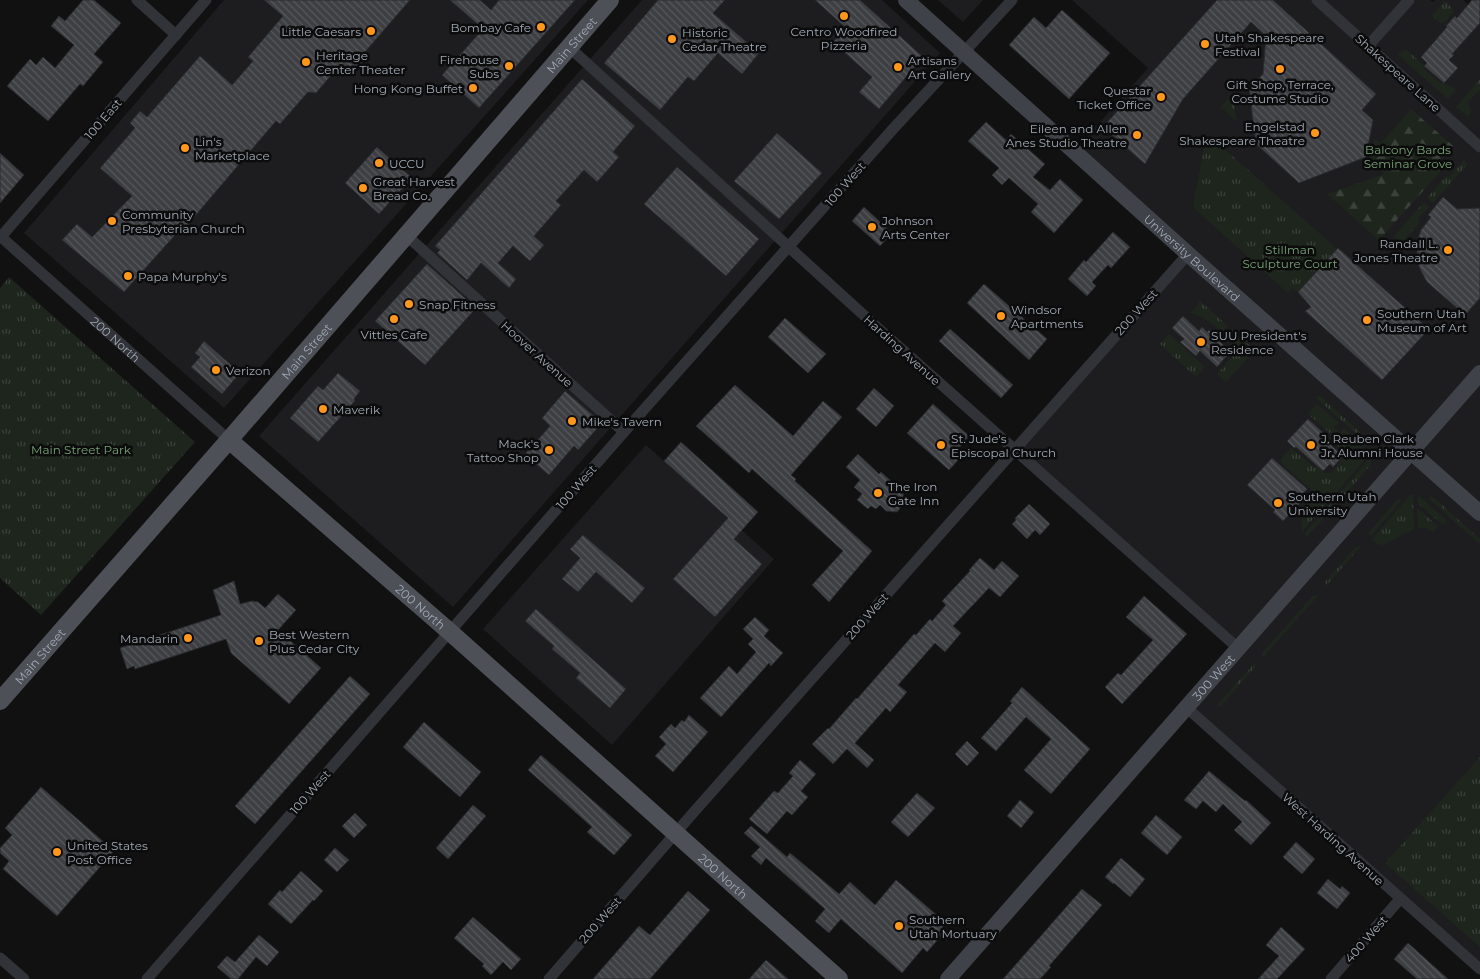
<svg xmlns="http://www.w3.org/2000/svg" width="1480" height="979" viewBox="0 0 1480 979" font-family="Montserrat,sans-serif">
  <defs>
    <pattern id="grass-tufts" width="24" height="20" patternUnits="userSpaceOnUse" patternTransform="scale(1.25)"><rect width="24" height="20" fill="#1d251d"/><path d="M3 7l-1-3M5 7V3M7 7l1-3M15 17l-1-3M17 17v-4M19 17l1-3" fill="none" stroke="#3b423b"/></pattern>
    <pattern id="forest-firs" width="22" height="20" patternUnits="userSpaceOnUse" patternTransform="scale(1.25)"><rect width="22" height="20" fill="#1d251d"/><path d="M5 1l3.5 6h-7zM16 11l3.5 6h-7z" fill="#3b423b"/></pattern>
    <pattern id="building-back-hatch" width="6" height="6" patternUnits="userSpaceOnUse" patternTransform="scale(1.25)"><rect width="6" height="6" fill="#3d3f42"/><path d="M-1 5l2 2M0 0l6 6M5-1l2 2" fill="none" stroke="#56585b"/></pattern>
  </defs>
  <rect width="100%" height="100%" fill="#111112"/>
  <!-- built -->
  <path fill="#1d1d1f" d="M224,0H588L224,408L24,233Z
    M642,0H882L940,53L453,607L259,436Z
    M938,0H983L963,22Z
    M1072,0H1430L1433,2L1435,0H1463L1480,15V969L1187,708L1238,649L1014,449L1188,254L1076,153L1087,140L1086,138L1148,68Z
    M646,445L774,559L612,745L483,629Z"/>
  <!-- grass -->
  <path fill="url(#grass-tufts)" d="M1445,1L1452,8L1454,12L1446,21L1441,23L1432,16Z
    M1403,50L1408,51L1424,65L1423,68L1439,82L1450,86L1456,90L1448,99L1398,55Z
    M1480,79V91L1476,93L1468,102L1471,112L1468,117L1456,107Z
    M1233,94L1236,121L1221,107Z
    M1213,139L1337,249L1298,292L1292,289L1288,293L1193,207L1204,148Z
    M1464,160L1468,164L1433,203L1427,198L1446,176L1449,177Z
    M1424,202L1429,207L1418,219L1420,222L1401,244L1394,236Z
    M9,277L195,442L41,615L0,578V288Z
    M1199,300L1228,326L1222,332C1214,325 1200,314 1190,313L1199,303Z
    M1231,329L1255,350L1226,382L1217,374L1239,349L1225,335Z
    M1169,334L1205,367L1196,377L1160,344Z
    M1319,395L1364,436L1365,441L1316,398Z
    M1317,404L1339,423L1334,427L1338,431L1333,436L1308,414Z
    M1344,428L1364,446L1362,457L1364,461L1329,501L1316,497L1313,491L1281,463V459L1291,448L1315,468L1317,467L1324,473H1331L1345,456L1338,446V441L1335,438Z
    M1371,457L1372,458L1370,466L1307,537L1304,534Z
    M1410,495H1413L1414,529L1383,545L1378,544L1372,539Z
    M1418,495L1447,521L1443,525L1418,504Z
    M1432,496L1480,539V544L1429,499Z
    M1398,499L1401,501L1371,536L1368,533Z
    M1312,501H1320L1326,503L1302,532L1301,512L1303,513L1307,508L1305,506Z
    M1417,508L1438,526L1433,532L1426,528H1418Z
    M1361,546L1326,586L1325,582L1356,547Z
    M1313,596H1318L1264,656L1261,654Z
    M1254,664L1256,666L1220,707L1217,705Z
    M1480,757V947L1385,863Z"/>
  <!-- forest -->
  <path fill="url(#forest-firs)" d="M1411,109L1453,146L1435,165L1441,171L1379,240L1327,194L1385,174L1369,160L1375,139L1381,143Z"/>
  <!-- building -->
  <path fill="url(#building-back-hatch)" stroke="#2a2b2f" d="M83,0H94L121,23L94,54L103,62L83,86L80,84L48,121L7,86L30,59L36,65L43,57L55,68L74,45L51,26L59,16L65,21Z
    M264,0H410L358,60L362,63L352,75L340,65L316,93L308,92L280,124L276,121L178,236L176,234L124,292L62,240L77,224L92,237L132,196L100,168L135,128L130,123L140,111L147,117L200,56L232,85L253,61L248,57L283,16Z
    M450,0H480L491,10L499,0H575L479,108L442,75L483,29Z
    M658,0H725L713,13L759,53L742,74L718,53L694,81L688,77L660,110L604,63Z
    M815,0H860L923,57L879,109L859,92L872,77L833,42L846,28Z
    M1217,0H1273L1376,94L1362,110L1373,120L1366,157L1299,183L1256,144L1249,89L1263,74L1266,36L1251,22L1183,99L1145,164L1103,127Z
    M1472,0H1480V23L1452,54L1454,55L1449,60L1458,68L1444,83L1424,66L1427,63L1421,57L1447,27L1446,26L1455,16L1457,18Z
    M1062,10L1110,53L1069,99L1009,45L1034,17L1046,28Z
    M582,79L635,126L613,152L619,157L597,182L584,170L556,201L561,205L534,236L544,245L530,261L513,246L498,263L516,279L509,288L481,263L467,280L437,253L440,250L435,246Z
    M986,122L1006,140L1011,134L1045,164L1033,177L1050,190L1060,179L1083,200L1054,233L1031,212L1038,204L1009,178L1002,185L992,175L999,168L968,141Z
    M777,133L822,173L779,219L734,181Z
    M377,147L412,178L379,214L345,183Z
    M0,153L24,175L0,203Z
    M677,167L759,239L726,276L644,204Z
    M1443,197L1457,209L1480,208V298L1465,315L1427,282L1422,273L1417,261V242L1421,230L1431,217L1428,215Z
    M864,207L892,233L880,246L852,221Z
    M1113,232L1130,247L1111,268L1108,265L1092,282L1096,286L1087,296L1068,279L1084,260L1086,262Z
    M1338,248L1429,329L1382,380L1305,311L1311,307L1298,292Z
    M427,264L476,308L425,365L375,321Z
    M984,284L1047,339L1029,360L967,303Z
    M1183,316L1199,331L1202,327L1207,332L1209,330L1230,352L1217,367L1200,351L1196,356L1180,342L1184,339L1172,328Z
    M785,318L826,354L808,373L768,337Z
    M950,329L1013,385L1001,398L939,341Z
    M204,341L240,373L222,394L191,367L200,357L195,353Z
    M338,373L360,391L354,399L355,401L318,442L290,418L318,386L323,390Z
    M735,385L793,436L823,401L842,417L791,475L796,479L795,481L872,551L829,602L812,585L843,551L752,469L749,473L696,426Z
    M874,388L894,406L876,427L856,409Z
    M565,391L602,423L578,450L574,446L549,475L525,454L550,426L542,418Z
    M933,404L969,436L954,454L959,459L949,470L907,433Z
    M1308,419L1327,436L1324,439L1343,456L1333,467L1330,464L1323,471L1296,447L1294,448L1287,441Z
    M681,442L758,512L734,539L762,564L715,617L673,579L728,518L664,461Z
    M858,454L879,474L881,472L903,492L904,503L897,512L886,511L880,505L876,509L871,506L868,509L857,500L862,494L854,487L860,480L846,467Z
    M1272,458L1307,489L1304,493L1307,496L1283,521L1273,512L1275,510L1247,485Z
    M1029,504L1050,524L1040,535L1035,530L1027,539L1012,524L1016,520L1015,518Z
    M583,535L645,588L632,603L596,572L578,592L562,579L580,558L570,549Z
    M980,558L994,570L1002,561L1019,576L1000,597L989,588L953,626L961,633L945,652L935,643L898,685L907,692L890,712L886,708L855,743L874,760L867,768L847,749L833,764L812,744L828,728L829,729L856,698L857,699L914,634L916,635L930,619L932,621L946,605L942,601L970,571L969,570Z
    M234,581L240,604L252,601L258,602L265,608L278,594L296,610L278,630L321,668L289,704L231,653L226,639L135,669L134,666L127,669L120,648L221,615L213,590Z
    M1144,596L1187,634L1122,704L1105,687L1118,673L1121,675L1153,640L1126,617Z
    M536,609L626,689L610,708L576,678L580,673L552,649L554,646L525,621Z
    M755,617L769,630L764,636L783,653L771,666L769,663L721,717L700,698L729,666L737,674L756,652L748,644L753,639L743,629Z
    M350,676L370,694L255,824L235,806Z
    M1022,687L1090,749L1051,794L1024,770L1051,739L1026,717L996,751L981,738L1012,703L1010,701Z
    M689,715L708,732L673,772L655,756L666,744L659,737L671,724L675,728L682,720L684,722Z
    M424,722L481,772L460,797L403,747Z
    M967,741L979,753L967,766L955,754Z
    M541,755L632,835L614,855L587,832L592,827L528,770Z
    M800,760L816,774L801,791L808,797L792,815L787,811L767,834L749,819L774,791L778,793L793,776L789,773Z
    M1209,771L1245,801L1246,800L1271,823L1251,845L1234,830L1242,822L1223,804L1216,812L1203,801L1196,809L1184,800Z
    M41,787L114,851L57,916L3,869L9,861L0,853V848L12,835L5,828Z
    M917,793L935,808L908,837L891,822Z
    M1020,800L1034,812L1021,828L1007,816Z
    M473,805L486,816L448,859L436,848Z
    M355,813L367,825L354,838L342,826Z
    M1156,815L1182,837L1167,855L1141,833Z
    M751,826L787,857L790,853L839,894L850,882L875,905L896,880L946,923L939,932L942,935L927,952L923,948L902,973L841,919L829,933L815,921L825,909L766,858L761,865L751,856L760,847L744,833Z
    M1296,842L1315,859L1302,874L1283,857Z
    M335,848L349,860L337,872L324,860Z
    M1121,858L1145,879L1130,897L1114,883L1113,884L1105,877Z
    M301,871L323,891L314,901L313,900L291,924L268,904L280,890L282,892Z
    M1328,879L1340,889L1342,886L1350,893L1337,909L1317,893Z
    M1082,889L1102,905L1049,966L1051,967L1040,979H1003Z
    M688,891L710,910L650,979H593L639,926L650,935Z
    M473,917L521,959L511,970L503,962L491,975L482,966L484,964L454,938Z
    M1281,927L1305,949L1277,979H1258L1279,956L1266,945Z
    M259,935L279,952L267,966L256,957L238,979H231L217,967L227,956L235,962Z
    M1408,943L1448,979H1417L1394,959Z
    M766,960L788,979H749Z"/>
  <g fill="none" stroke-linecap="round" stroke-linejoin="round">
    <!-- street -->
    <g stroke="#313338" stroke-width="11">
      <path d="M137,0L176,35"/>
      <path d="M1317,0L1480,147"/>
      <path d="M1368,46L1409,0"/>
      <path d="M569,47L879,329L1239,649"/>
      <path d="M406,235L624,432"/>
      <path id="s1" d="M0,236L229,440"/>
      <path d="M0,238L206,0"/>
      <path d="M1187,708L1480,969"/>
      <path d="M0,958L24,979"/>
      <path d="M147,979L624,432L893,129L1012,0"/>
      <path d="M549,979L693,813L1188,254"/>
      <path d="M1331,979L1400,899"/>
    </g>
    <!-- secondary -->
    <g stroke="#3f4248" stroke-width="16">
      <path id="s2" d="M906,0L1188,254L1480,513"/>
      <path id="s3" d="M948,979L1480,373"/>
    </g>
    <!-- primary -->
    <g stroke="#4d5057" stroke-width="18">
      <path id="s4" d="M229,440L450,632L839,979"/>
      <path id="s5" d="M0,701L229,440L610,0"/>
    </g>
  </g>
  <!-- markers -->
  <g fill="#ff971c" stroke="#0c0c0d" stroke-width="2">
    <circle cx="844" cy="16" r="5"/>
    <circle cx="541" cy="27" r="5"/>
    <circle cx="371" cy="31" r="5"/>
    <circle cx="672" cy="39" r="5"/>
    <circle cx="1205" cy="44" r="5"/>
    <circle cx="306" cy="62" r="5"/>
    <circle cx="509" cy="66" r="5"/>
    <circle cx="898" cy="67" r="5"/>
    <circle cx="1280" cy="69" r="5"/>
    <circle cx="473" cy="88" r="5"/>
    <circle cx="1161" cy="97" r="5"/>
    <circle cx="1315" cy="133" r="5"/>
    <circle cx="1137" cy="135" r="5"/>
    <circle cx="185" cy="148" r="5"/>
    <circle cx="379" cy="163" r="5"/>
    <circle cx="363" cy="188" r="5"/>
    <circle cx="112" cy="221" r="5"/>
    <circle cx="872" cy="227" r="5"/>
    <circle cx="1448" cy="250" r="5"/>
    <circle cx="128" cy="276" r="5"/>
    <circle cx="409" cy="304" r="5"/>
    <circle cx="1001" cy="316" r="5"/>
    <circle cx="394" cy="319" r="5"/>
    <circle cx="1367" cy="320" r="5"/>
    <circle cx="1201" cy="342" r="5"/>
    <circle cx="216" cy="370" r="5"/>
    <circle cx="323" cy="409" r="5"/>
    <circle cx="572" cy="421" r="5"/>
    <circle cx="941" cy="445" r="5"/>
    <circle cx="1311" cy="445" r="5"/>
    <circle cx="549" cy="450" r="5"/>
    <circle cx="878" cy="493" r="5"/>
    <circle cx="1278" cy="503" r="5"/>
    <circle cx="188" cy="638" r="5"/>
    <circle cx="259" cy="641" r="5"/>
    <circle cx="57" cy="852" r="5"/>
    <circle cx="899" cy="926" r="5"/>
  </g>
  <g text-anchor="middle" dominant-baseline="central" stroke-width="5" stroke-linejoin="round" paint-order="stroke">
    <!-- poi labels -->
    <g font-size="12" fill="#a1a9b4" stroke="#0c0c0d" text-anchor="start">
      <text x="531" y="27" text-anchor="end">Bombay Cafe</text>
      <text x="361" y="31" text-anchor="end">Little Caesars</text>
      <text x="844" y="31" text-anchor="middle">Centro Woodfired<tspan x="844" dy="14">Pizzeria</tspan></text>
      <text x="682" y="32">Historic<tspan x="682" dy="14">Cedar Theatre</tspan></text>
      <text x="1215" y="37">Utah Shakespeare<tspan x="1215" dy="14">Festival</tspan></text>
      <text x="316" y="55">Heritage<tspan x="316" dy="14">Center Theater</tspan></text>
      <text x="499" y="59" text-anchor="end">Firehouse<tspan x="499" dy="14">Subs</tspan></text>
      <text x="908" y="60">Artisans<tspan x="908" dy="14">Art Gallery</tspan></text>
      <text x="1280" y="84" text-anchor="middle">Gift Shop, Terrace,<tspan x="1280" dy="14">Costume Studio</tspan></text>
      <text x="463" y="88" text-anchor="end">Hong Kong Buffet</text>
      <text x="1151" y="90" text-anchor="end">Questar<tspan x="1151" dy="14">Ticket Office</tspan></text>
      <text x="1305" y="126" text-anchor="end">Engelstad<tspan x="1305" dy="14">Shakespeare Theatre</tspan></text>
      <text x="1127" y="128" text-anchor="end">Eileen and Allen<tspan x="1127" dy="14">Anes Studio Theatre</tspan></text>
      <text x="195" y="141">Lin's<tspan x="195" dy="14">Marketplace</tspan></text>
      <text x="389" y="163">UCCU</text>
      <text x="373" y="181">Great Harvest<tspan x="373" dy="14">Bread Co.</tspan></text>
      <text x="122" y="214">Community<tspan x="122" dy="14">Presbyterian Church</tspan></text>
      <text x="882" y="220">Johnson<tspan x="882" dy="14">Arts Center</tspan></text>
      <text x="1438" y="243" text-anchor="end">Randall L.<tspan x="1438" dy="14">Jones Theatre</tspan></text>
      <text x="138" y="276">Papa Murphy's</text>
      <text x="419" y="304">Snap Fitness</text>
      <text x="1011" y="309">Windsor<tspan x="1011" dy="14">Apartments</tspan></text>
      <text x="1377" y="313">Southern Utah<tspan x="1377" dy="14">Museum of Art</tspan></text>
      <text x="394" y="334" text-anchor="middle">Vittles Cafe</text>
      <text x="1211" y="335">SUU President's<tspan x="1211" dy="14">Residence</tspan></text>
      <text x="226" y="370">Verizon</text>
      <text x="333" y="409">Maverik</text>
      <text x="582" y="421">Mike's Tavern</text>
      <text x="951" y="438">St. Jude's<tspan x="951" dy="14">Episcopal Church</tspan></text>
      <text x="1321" y="438">J. Reuben Clark<tspan x="1321" dy="14">Jr. Alumni House</tspan></text>
      <text x="539" y="443" text-anchor="end">Mack's<tspan x="539" dy="14">Tattoo Shop</tspan></text>
      <text x="888" y="486">The Iron<tspan x="888" dy="14">Gate Inn</tspan></text>
      <text x="1288" y="496">Southern Utah<tspan x="1288" dy="14">University</tspan></text>
      <text x="269" y="634">Best Western<tspan x="269" dy="14">Plus Cedar City</tspan></text>
      <text x="178" y="638" text-anchor="end">Mandarin</text>
      <text x="67" y="845">United States<tspan x="67" dy="14">Post Office</tspan></text>
      <text x="909" y="919">Southern<tspan x="909" dy="14">Utah Mortuary</tspan></text>
    </g>
    <!-- street labels -->
    <g font-size="12" fill="#a1a9b4" stroke="#0c0c0d">
      <text stroke="none"><textPath href="#s5" startOffset="870">Main Street</textPath></text>
      <text transform="translate(1398 73) rotate(42)">Shakespeare Lane</text>
      <text transform="translate(103 119) rotate(-49)">100 East</text>
      <text transform="translate(845 184) rotate(-49)">100 West</text>
      <text stroke="none"><textPath href="#s2" startOffset="385">University Boulevard</textPath></text>
      <text transform="translate(1136 312) rotate(-48)">200 West</text>
      <text stroke="none"><textPath href="#s1" startOffset="155">200 North</textPath></text>
      <text transform="translate(902 350) rotate(42)">Harding Avenue</text>
      <text stroke="none"><textPath href="#s5" startOffset="465">Main Street</textPath></text>
      <text transform="translate(537 354) rotate(42)">Hoover Avenue</text>
      <text transform="translate(576 487) rotate(-49)">100 West</text>
      <text stroke="none"><textPath href="#s4" startOffset="254">200 North</textPath></text>
      <text transform="translate(867 616) rotate(-49)">200 West</text>
      <text stroke="none"><textPath href="#s5" startOffset="60">Main Street</textPath></text>
      <text stroke="none"><textPath href="#s3" startOffset="402">300 West</textPath></text>
      <text transform="translate(310 792) rotate(-49)">100 West</text>
      <text transform="translate(1333 839) rotate(42)">West Harding Avenue</text>
      <text stroke="none"><textPath href="#s4" startOffset="659">200 North</textPath></text>
      <text transform="translate(600 920) rotate(-49)">200 West</text>
      <text transform="translate(1366 939) rotate(-49)">400 West</text>
    </g>
    <!-- park labels -->
    <g font-size="12" fill="#78a176" stroke="#0c0c0d">
      <text x="1408" y="149">Balcony Bards<tspan x="1408" dy="14">Seminar Grove</tspan></text>
      <text x="1290" y="249">Stillman<tspan x="1290" dy="14">Sculpture Court</tspan></text>
      <text x="81" y="449">Main Street Park</text>
    </g>
  </g>
</svg>
